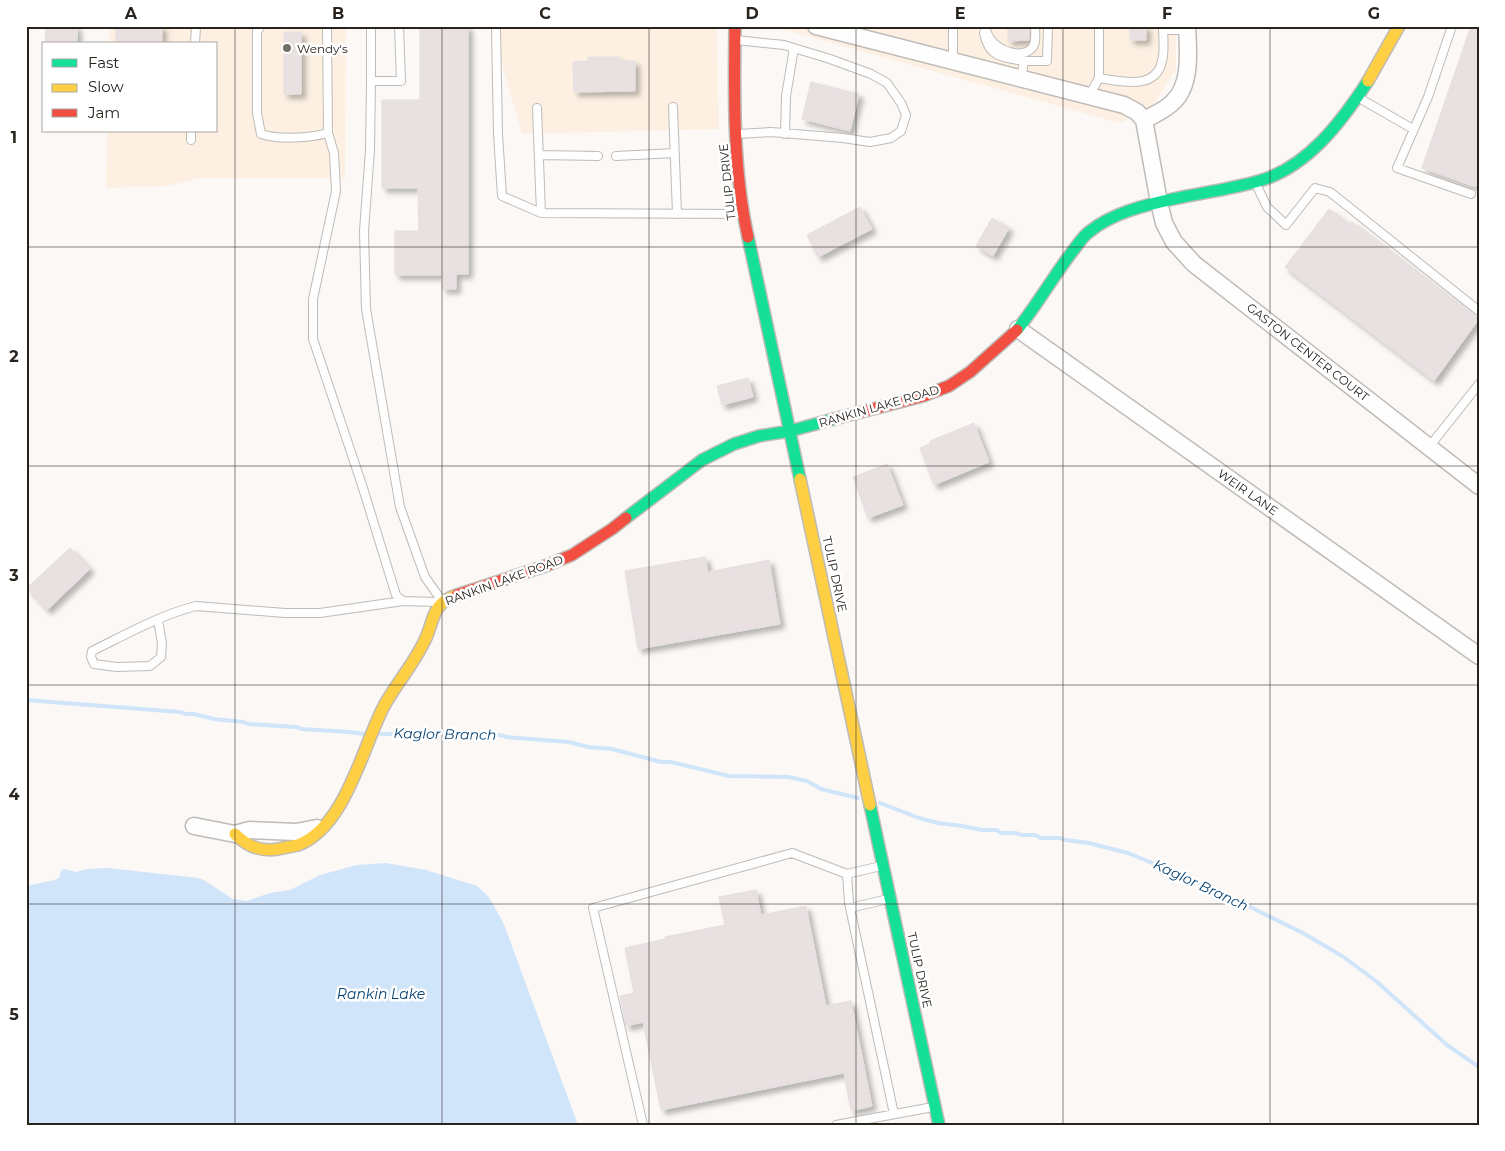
<svg xmlns="http://www.w3.org/2000/svg" width="1505" height="1151" viewBox="0 0 1505 1151" font-family="Montserrat,sans-serif">
  <defs>
    <filter id="shadow"><feDropShadow dx="4.5" dy="4.5" stdDeviation="2.5" flood-color="#0004"/></filter>
  </defs>
  <rect width="100%" height="100%" fill="#fbf8f5"/>
  <!-- built -->
  <path fill="#fdf0e3" d="M110,26H346L345,178H201L167,186L106,188L107,131H216V44H109Z
    M491,26H717L719,129L522,134Z
    M771,26H1176V69L1152,107L1120,123Z"/>
  <!-- water -->
  <path fill="#d0e4fa" d="M386,863L426,870L477,886L488,896L503,922L578,1125H26V886L55,880L59,878L61,871L64,869L76,872L87,869L107,868L190,877L202,879L233,899L247,901L270,893L290,890L320,875L357,865Z"/>
  <g fill="none" stroke-linecap="round" stroke-linejoin="round">
    <!-- stream -->
    <path stroke="#d0e4fa" stroke-width="4" d="M26,700L180,712L185,714H194L214,719L243,722L248,724L296,727L301,729L350,732L364,734
      M381,734H398L403,732H476C486,737 496,732 506,737L569,742L588,747L612,749L661,762H671L729,776L788,777L807,781L821,789L858,798
      M880,803L919,818L938,823L962,826L982,830H997L1001,833H1016L1021,835H1036L1040,838H1060L1065,840L1089,843L1128,853L1162,867L1171,870L1201,884L1220,892L1303,933L1342,956L1376,981L1447,1045L1479,1067"/>
  </g>
  <!-- building -->
  <path fill="#e8e0e1" stroke="#e4dfe0" filter="url(#shadow)" d="M46,26H77V44H45Z
    M116,26H162V44H116Z
    M420,26H468V274H456V289H442V275H395V231H419L418,188H382V100H420Z
    M1008,26H1029V40L1008,41Z
    M1130,26H1146V40H1130Z
    M1471,26H1479V179L1476,187L1422,168Z
    M284,32H301V94H284Z
    M588,57H619V61H635V91L574,92L573,62L588,61Z
    M811,82L859,94L850,131L802,119Z
    M860,207L872,229L818,257L807,235Z
    M1329,209L1350,225L1352,222L1479,319L1434,381L1285,267Z
    M992,218L1009,228L993,256L976,246Z
    M748,378L753,397L722,405L717,386Z
    M974,423L989,462L934,485L920,448L931,443L930,441Z
    M887,464L903,505L868,518L853,477Z
    M70,548L90,569L47,610L27,588Z
    M705,557L708,572L769,560L780,624L638,649L625,571Z
    M756,890L761,915L806,906L826,1006L851,1001L872,1106L851,1111L844,1073L661,1110L643,1022L626,1026L620,996L634,993L625,948L665,939V937L725,925L719,897Z"/>
  <g fill="none" stroke-linecap="round" stroke-linejoin="round">
    <!-- lane casing -->
    <g stroke="#bfbbb7" stroke-width="10">
      <path id="lane" d="M261,26L257,31V113L261,134C279,140 310,138 328,133L327,26
        M371,26V81H401L399,26
        M953,26V61
        M984,26C986,31 988,36 991,40C999,50 1020,59 1031,49C1037,44 1035,34 1035,26
        M1452,26L1428,97L1397,168L1471,194
        M496,28L498,134L502,196L541,213
        M1163,30H1187
        M984,33C989,58 1002,57 1024,61
        M736,40L784,45L830,59L871,74L887,83L901,103L906,115L901,131L891,138L870,142L843,138L771,132L738,134
        M195,44L196,26
        M1099,78C1120,81 1156,91 1162,61C1165,51 1163,37 1163,26
        M1021,79L1024,61H1047L1048,26
        M371,81L370,150L364,231L366,309L400,507L425,577L442,601
        M1089,96L1099,78V26
        M1359,98L1413,129
        M673,107L677,214
        M537,108L541,213L741,214
        M328,133L334,153L336,191L313,299V339L362,485L396,595L403,601L437,602
        M785,134L786,96L794,48
        M191,140V131
        M539,155L598,156
        M616,156L675,153
        M1256,184L1267,207L1286,225L1315,188L1330,192L1479,311
        M1429,447L1479,384
        M158,620L162,643L161,657L150,666L117,667L94,664L91,657L92,651C125,635 160,615 196,606L285,613H320L403,601
        M847,874L849,903L894,1114
        M850,908L888,899
        M643,1125L593,908L792,853L847,874L881,866
        M836,1125L933,1107"/>
    </g>
    <!-- street casing -->
    <g stroke="#bfbbb7" stroke-width="19">
      <path id="street" d="M816,26L1124,105L1137,112L1144,120L1159,202L1164,223L1174,242L1194,264L1479,486
        M1144,120C1155,114 1166,110 1174,101C1192,83 1188,49 1187,26
        M1018,329L1479,656
        M194,826L235,834L250,830L296,832L317,828"/>
    </g>
    <!-- fast casing -->
    <g stroke="#bfbbb7" stroke-width="14">
      <path id="fast" d="M748,237L800,479
        M1017,330C1037,305 1053,277 1072,252C1077,246 1082,237 1089,232C1112,213 1145,205 1173,199C1201,193 1231,189 1259,181C1308,167 1342,121 1368,81
        M626,518L702,460L734,444L759,436L790,431L834,419
        M870,805L939,1125"/>
    </g>
    <!-- slow casing -->
    <g stroke="#bfbbb7" stroke-width="14">
      <path id="slow" d="M1368,81L1399,26
        M800,479L870,805
        M235,834C249,848 264,853 283,848C288,847 293,846 298,845C346,826 362,748 384,706C396,684 413,665 424,642C435,621 430,604 457,595"/>
    </g>
    <!-- jam casing -->
    <g stroke="#bfbbb7" stroke-width="14">
      <path id="jam" d="M735,26C734,95 733,170 748,237
        M834,419L923,396L949,386L970,372L1017,330
        M457,595L545,566L572,555L612,529L626,518"/>
    </g>
    <!-- lane -->
    <use href="#lane" stroke="#fefefe" stroke-width="8"/>
    <!-- street -->
    <use href="#street" stroke="#fefefe" stroke-width="16"/>
    <!-- fast -->
    <use href="#fast" stroke="#16e098" stroke-width="11"/>
    <!-- slow -->
    <use href="#slow" stroke="#ffcf43" stroke-width="11"/>
    <!-- jam -->
    <use href="#jam" stroke="#f24e42" stroke-width="11"/>
  </g>
  <!-- grid -->
  <path fill="none" stroke="#29231e" stroke-width="1" stroke-opacity="0.55" d="M235,26V1125M442,26V1125M649,26V1125M856,26V1125M1063,26V1125M1270,26V1125M26,247H1479M26,466H1479M26,685H1479M26,904H1479"/>
  <!-- markers -->
  <circle fill="#726e69" stroke="#fff" stroke-width="2" cx="287" cy="48" r="5"/>
  <g text-anchor="middle" dominant-baseline="central" stroke-width="5" stroke-linejoin="round" paint-order="stroke">
    <!-- poi labels -->
    <g font-size="12" fill="#29231e" stroke="#fff" text-anchor="start">
      <text x="297" y="48">Wendy's</text>
    </g>
    <!-- street labels -->
    <g font-size="12" fill="#29231e" stroke="#fff">
      <text transform="translate(727 182) rotate(-96)">TULIP DRIVE</text>
      <text transform="translate(1308 352) rotate(38)">GASTON CENTER COURT</text>
      <text transform="translate(879 406) rotate(-16)">RANKIN LAKE ROAD</text>
      <text transform="translate(1248 492) rotate(35)">WEIR LANE</text>
      <text transform="translate(835 574) rotate(78)">TULIP DRIVE</text>
      <text transform="translate(504 580) rotate(-20)">RANKIN LAKE ROAD</text>
      <text transform="translate(920 970) rotate(78)">TULIP DRIVE</text>
    </g>
    <!-- water labels -->
    <g font-size="14" font-style="italic" fill="#074272" stroke="#fff">
      <text transform="translate(445 734) rotate(1)">Kaglor Branch</text>
      <text transform="translate(1201 885) rotate(25)">Kaglor Branch</text>
      <text x="381" y="994">Rankin Lake</text>
    </g>
  </g>
  <!-- border -->
  <rect width="1505" height="1151" fill="none" stroke="#ffffff" stroke-width="55"/>
  <!-- legend -->
  <rect x="42" y="42" width="175" height="90" fill="#ffffff" stroke="#a9a7a5"/>
  <rect x="52" y="59" width="25" height="8" fill="#16e098" stroke="#a9a7a5"/>
  <text x="88" y="68" font-size="15" fill="#29231e">Fast</text>
  <rect x="52" y="84" width="25" height="8" fill="#ffcf43" stroke="#a9a7a5"/>
  <text x="88" y="92" font-size="15" fill="#29231e">Slow</text>
  <rect x="52" y="109" width="25" height="8" fill="#f24e42" stroke="#a9a7a5"/>
  <text x="88" y="118" font-size="15" fill="#29231e">Jam</text>
  <rect x="28" y="28" width="1450" height="1096" fill="none" stroke="#29231e" stroke-width="2"/>
  <g font-size="16" text-anchor="middle" font-weight="bold" fill="#29231e">
    <text x="131" y="19">A</text>
    <text x="338" y="19">B</text>
    <text x="545" y="19">C</text>
    <text x="752" y="19">D</text>
    <text x="960" y="19">E</text>
    <text x="1167" y="19">F</text>
    <text x="1374" y="19">G</text>
    <text x="14" y="143">1</text>
    <text x="14" y="362">2</text>
    <text x="14" y="581">3</text>
    <text x="14" y="800">4</text>
    <text x="14" y="1020">5</text>
  </g>
</svg>
